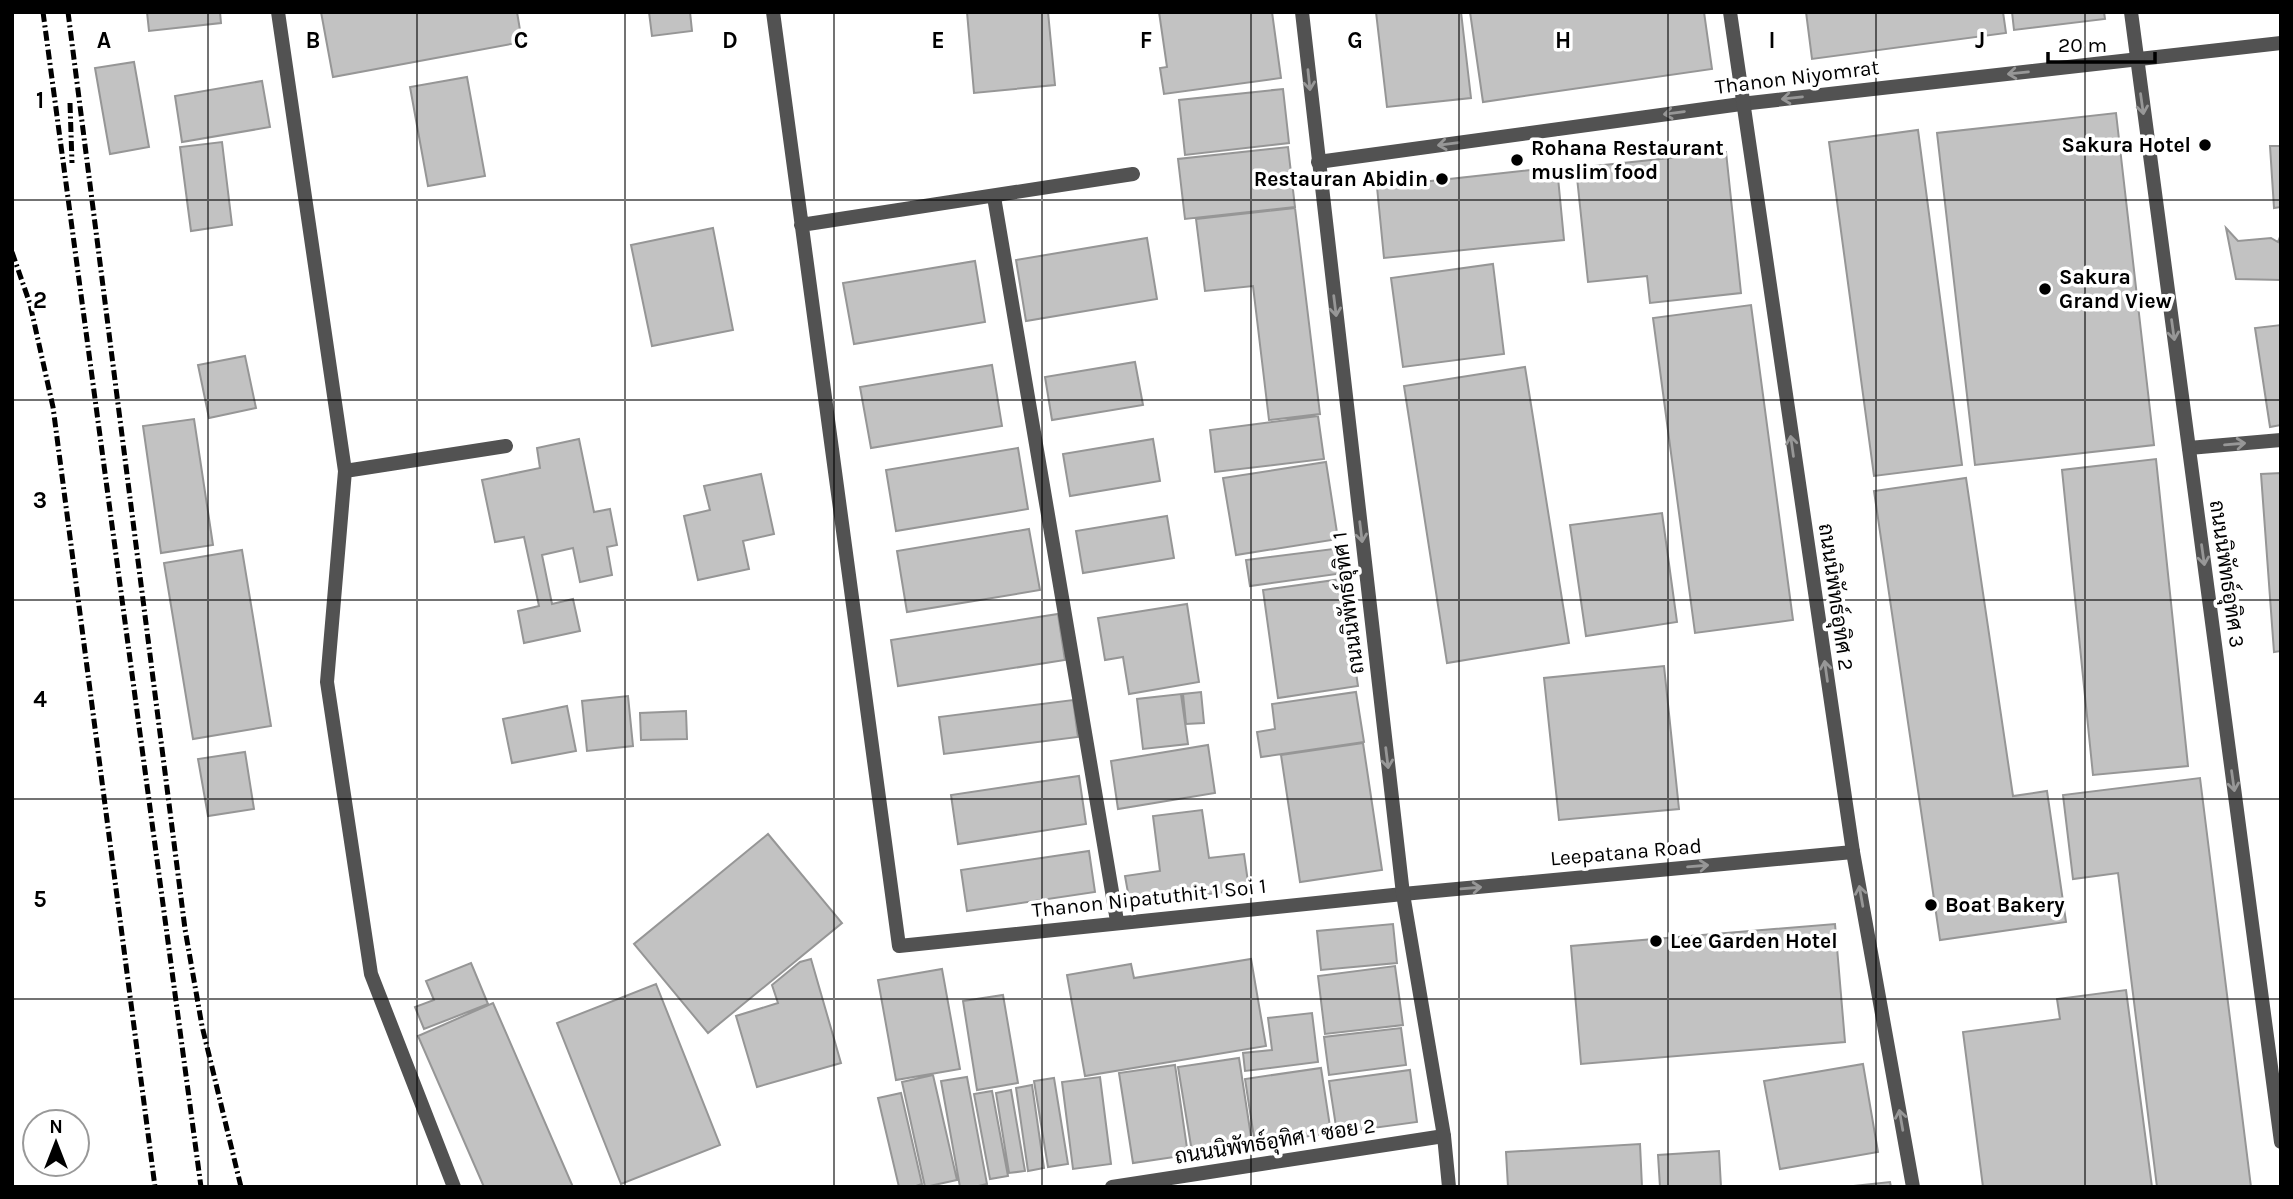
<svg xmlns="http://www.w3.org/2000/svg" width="2293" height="1199" viewBox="0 0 2293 1199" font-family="Karla,Sarabun,sans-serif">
  <rect width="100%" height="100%" fill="#fff"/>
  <!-- building -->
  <path fill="#c2c2c2" stroke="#969696" stroke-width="2" d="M147,12H220L221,23L149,31Z
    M321,12H517L522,42L333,77Z
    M649,12H690L692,31L652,36Z
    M967,12H1048L1055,85L974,93Z
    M1159,12H1272L1281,78L1164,94L1160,68L1167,67Z
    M1376,12H1461L1471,98L1387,107Z
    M1470,12H1704L1712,69L1483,102Z
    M1806,12H2003L2006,33L1812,59Z
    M2012,12H2104L2105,19L2014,30Z
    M134,62L149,147L110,154L95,68Z
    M467,77L485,176L428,186L410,87Z
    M262,81L270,127L182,142L175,96Z
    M1283,89L1289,143L1185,155L1179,100Z
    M2116,113L2154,445L1975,465L1937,133Z
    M1918,130L1962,465L1874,476L1829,142Z
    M222,142L232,225L191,231L180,147Z
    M2270,146H2281V207L2274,208Z
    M1288,147L1295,207L1185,219L1178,159Z
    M1726,152L1741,293L1650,303L1647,276L1588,282L1576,168Z
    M1557,167L1564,240L1384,258L1377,187Z
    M1295,208L1320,414L1269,420L1253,286L1205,291L1196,219Z
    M713,228L733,330L652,346L631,245Z
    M2226,228L2238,241L2271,238L2278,242L2281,234V280L2236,279Z
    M1147,238L1157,299L1026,321L1016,260Z
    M975,261L985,322L854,344L843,283Z
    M1493,264L1504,354L1403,367L1391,278Z
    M1751,305L1793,620L1695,633L1653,318Z
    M2281,325V425L2270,427L2255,328Z
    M245,356L256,408L209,418L198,365Z
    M1135,362L1143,405L1052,420L1045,377Z
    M992,365L1002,426L871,448L860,387Z
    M1525,367L1569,643L1447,663L1404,386Z
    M1318,416L1324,459L1215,472L1210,430Z
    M194,419L213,545L161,553L143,426Z
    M579,439L594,512L610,509L617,545L607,547L612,575L580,582L573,548L542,555L552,604L573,599L580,631L524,643L518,611L539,606L524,537L495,542L482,480L540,468L537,448Z
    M1153,439L1160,481L1070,496L1063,454Z
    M1018,448L1028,509L896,531L886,470Z
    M2156,459L2188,766L2093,775L2062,470Z
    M1326,462L1338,539L1236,555L1223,478Z
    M2281,473V651L2274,652L2261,474Z
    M761,474L774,534L743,541L749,569L698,580L684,516L710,510L704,486Z
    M1966,478L2013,796L2047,791L2066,922L1940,940L1874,491Z
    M1662,513L1677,622L1586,636L1570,525Z
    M1167,516L1174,558L1083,573L1076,531Z
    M1029,529L1040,590L907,612L897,551Z
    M1341,548L1344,573L1250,586L1246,560Z
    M242,550L271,726L193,739L164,563Z
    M1342,579L1358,686L1278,698L1263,590Z
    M1187,604L1199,682L1129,694L1123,657L1105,660L1098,618Z
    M1058,614L1065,660L898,686L891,640Z
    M1664,666L1679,809L1559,820L1544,678Z
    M1201,692L1204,723L1186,724L1183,694Z
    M1356,692L1364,742L1261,757L1257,732L1275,729L1272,704Z
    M1181,694L1188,744L1143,749L1137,699Z
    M628,696L633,746L587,751L582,701Z
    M1073,700L1078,737L944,754L939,717Z
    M567,706L576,751L512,763L503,719Z
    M686,711L687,739L641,740L640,713Z
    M1363,743L1382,870L1300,882L1281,755Z
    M1208,745L1215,793L1118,809L1111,761Z
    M245,752L254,809L208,816L198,759Z
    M1079,776L1086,824L958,844L951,795Z
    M2200,778L2251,1187H2157L2118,873L2073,879L2063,795Z
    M1202,810L1209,858L1244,854L1249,889L1130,904L1125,876L1160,871L1153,816Z
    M768,834L842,923L708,1033L634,944Z
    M1089,851L1095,892L967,911L961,870Z
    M1393,924L1397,963L1321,970L1317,931Z
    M1835,924L1845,1042L1581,1064L1571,946Z
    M811,959L841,1063L757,1087L736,1016L778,1003L772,985L800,962Z
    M1251,959L1266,1046L1085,1076L1067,975L1131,964L1134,978Z
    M471,963L488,1004L424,1029L415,1007L434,1000L426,981Z
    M1395,966L1403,1025L1325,1034L1318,976Z
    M942,969L960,1069L896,1080L878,980Z
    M656,984L720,1145L621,1184L557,1023Z
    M2126,990L2152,1187H1983L1963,1032L2060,1019L2057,999Z
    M1003,995L1018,1083L977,1090L963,1001Z
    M493,1003L573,1187H484L418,1036Z
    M1312,1013L1318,1062L1245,1071L1243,1053L1272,1050L1268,1018Z
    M1401,1028L1406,1065L1329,1075L1324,1037Z
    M1239,1058L1252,1143L1192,1152L1178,1067Z
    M1863,1064L1878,1152L1780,1169L1764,1081Z
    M1175,1065L1188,1155L1133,1163L1119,1073Z
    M1321,1068L1331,1133L1255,1144L1245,1079Z
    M1410,1070L1417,1122L1337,1133L1329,1081Z
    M933,1075L957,1180L925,1187L902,1082Z
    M967,1077L987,1184L974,1187H960L941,1081Z
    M1100,1077L1111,1164L1073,1169L1062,1082Z
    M1054,1078L1068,1164L1048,1167L1034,1081Z
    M1032,1085L1044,1168L1028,1171L1016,1088Z
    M1011,1090L1025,1171L1009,1173L996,1093Z
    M992,1091L1008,1176L990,1179L974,1094Z
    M901,1093L922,1184L913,1187H899L878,1098Z
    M1640,1144L1642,1187H1508L1506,1152Z
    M1719,1151L1721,1187H1660L1658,1155Z
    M1890,1182L1891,1187H1844Z"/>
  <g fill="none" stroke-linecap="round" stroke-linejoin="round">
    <!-- service -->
    <path stroke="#525252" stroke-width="14" d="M278,12L345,471L327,682L371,974L454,1187
      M345,471L506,446
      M1403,894L1853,852"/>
    <!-- minor -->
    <path stroke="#525252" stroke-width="14" d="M773,12L899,946L1403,894
      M1318,162L1741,104L2281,43
      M994,197L1117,921
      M801,225L1133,174
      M2189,448L2281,440
      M1112,1187L1444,1136"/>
    <!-- tertiary -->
    <path stroke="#525252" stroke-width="14" d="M1302,12L1403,894L1444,1136L1449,1187
      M1730,12L1853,852L1913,1187
      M2131,12L2281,1142"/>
    <!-- rail -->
    <path stroke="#000" stroke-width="5" stroke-dasharray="10 3.5 2 3.5" stroke-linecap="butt" d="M43,12L201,1187
      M68,12L185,929L202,1026L241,1187
      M70,103L72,163
      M12,252L30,304L53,407L155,1187"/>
  </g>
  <!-- one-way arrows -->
  <defs><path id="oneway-shaft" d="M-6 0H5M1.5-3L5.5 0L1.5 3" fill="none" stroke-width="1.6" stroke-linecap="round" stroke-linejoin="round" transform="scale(1.75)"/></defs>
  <g stroke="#979797">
    <use href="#oneway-shaft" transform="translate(2018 73) rotate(174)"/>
    <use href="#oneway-shaft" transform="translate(1309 80) rotate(84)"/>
    <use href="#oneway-shaft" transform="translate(1792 98) rotate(174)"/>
    <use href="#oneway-shaft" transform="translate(2142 104) rotate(82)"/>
    <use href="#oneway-shaft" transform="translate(1674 113) rotate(172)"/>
    <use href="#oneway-shaft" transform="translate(1448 144) rotate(172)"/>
    <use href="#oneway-shaft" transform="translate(1335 306) rotate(83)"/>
    <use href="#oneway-shaft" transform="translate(2173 330) rotate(82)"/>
    <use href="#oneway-shaft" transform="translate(2235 444) rotate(-5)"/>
    <use href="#oneway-shaft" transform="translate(1792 446) rotate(-98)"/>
    <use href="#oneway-shaft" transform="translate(1361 532) rotate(83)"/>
    <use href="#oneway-shaft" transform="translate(2203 555) rotate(82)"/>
    <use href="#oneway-shaft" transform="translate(1826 671) rotate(-98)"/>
    <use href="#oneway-shaft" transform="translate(1387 758) rotate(83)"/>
    <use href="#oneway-shaft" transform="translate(2233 781) rotate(82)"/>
    <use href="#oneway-shaft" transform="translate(1698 866) rotate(-5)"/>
    <use href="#oneway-shaft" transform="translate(1471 888) rotate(-5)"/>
    <use href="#oneway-shaft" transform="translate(1861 896) rotate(-100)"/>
    <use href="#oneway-shaft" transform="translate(1901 1120) rotate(-100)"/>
  </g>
  <!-- grid -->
  <path fill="none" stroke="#000" stroke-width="2" stroke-opacity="0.55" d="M208,12V1187M417,12V1187M625,12V1187M834,12V1187M1042,12V1187M1251,12V1187M1459,12V1187M1668,12V1187M1876,12V1187M2085,12V1187M12,200H2281M12,400H2281M12,600H2281M12,799H2281M12,999H2281"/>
  <!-- markers -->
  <g fill="#000" stroke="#fff" stroke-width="2.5">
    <circle cx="2205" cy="145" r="7"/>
    <circle cx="1517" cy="160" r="7"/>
    <circle cx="1442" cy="179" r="7"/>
    <circle cx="2045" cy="289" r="7"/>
    <circle cx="1931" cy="905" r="7"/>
    <circle cx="1656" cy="941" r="7"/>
  </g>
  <g text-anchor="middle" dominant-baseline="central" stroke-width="7" stroke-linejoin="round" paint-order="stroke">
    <!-- street labels -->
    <g font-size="21" fill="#000" stroke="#fff">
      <text transform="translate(1797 77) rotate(-7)">Thanon Niyomrat</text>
      <text transform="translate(2227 574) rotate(82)">ถนนนิพัทธ์อุทิศ 3</text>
      <text transform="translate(1836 597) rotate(82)">ถนนนิพัทธ์อุทิศ 2</text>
      <text transform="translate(1348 603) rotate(-97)">ถนนนิพัทธ์อุทิศ 1</text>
      <text transform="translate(1626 852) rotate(-5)">Leepatana Road</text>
      <text transform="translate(1149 898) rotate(-6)">Thanon Nipatuthit 1 Soi 1</text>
      <text transform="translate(1275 1141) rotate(-9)">ถนนนิพัทธ์อุทิศ 1 ซอย 2</text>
    </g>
    <!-- poi labels -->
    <g font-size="21" font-weight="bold" fill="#000" stroke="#fff" text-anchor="start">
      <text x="2191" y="145" text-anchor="end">Sakura Hotel</text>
      <text x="1531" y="148">Rohana Restaurant<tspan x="1531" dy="24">muslim food</tspan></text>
      <text x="1428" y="179" text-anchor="end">Restauran Abidin</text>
      <text x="2059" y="277">Sakura<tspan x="2059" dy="24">Grand View</tspan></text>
      <text x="1945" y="905">Boat Bakery</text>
      <text x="1670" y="941">Lee Garden Hotel</text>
    </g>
  </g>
  <g font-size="23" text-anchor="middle" font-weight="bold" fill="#000" stroke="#fff" stroke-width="7" stroke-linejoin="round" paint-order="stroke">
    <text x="104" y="48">A</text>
    <text x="313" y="48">B</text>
    <text x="521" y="48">C</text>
    <text x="730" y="48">D</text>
    <text x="938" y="48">E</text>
    <text x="1146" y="48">F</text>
    <text x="1355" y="48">G</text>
    <text x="1563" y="48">H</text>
    <text x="1772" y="48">I</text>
    <text x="1980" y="48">J</text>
    <text x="40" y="108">1</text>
    <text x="40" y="308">2</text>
    <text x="40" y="508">3</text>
    <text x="40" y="707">4</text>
    <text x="40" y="907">5</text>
  </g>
  <!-- border -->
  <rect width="2293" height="1199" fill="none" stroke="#000000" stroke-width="28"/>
  <!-- north arrow -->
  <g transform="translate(56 1143)"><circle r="33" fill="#ffffff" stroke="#999999" stroke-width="2"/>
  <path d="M0-5L12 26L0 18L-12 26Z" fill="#000000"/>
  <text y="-10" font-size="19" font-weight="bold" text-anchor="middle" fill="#000000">N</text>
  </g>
  <!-- scale -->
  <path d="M2048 52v10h107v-10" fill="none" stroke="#000000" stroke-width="3.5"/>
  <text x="2058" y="52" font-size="21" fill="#000000" stroke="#ffffff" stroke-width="5" paint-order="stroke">20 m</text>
</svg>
